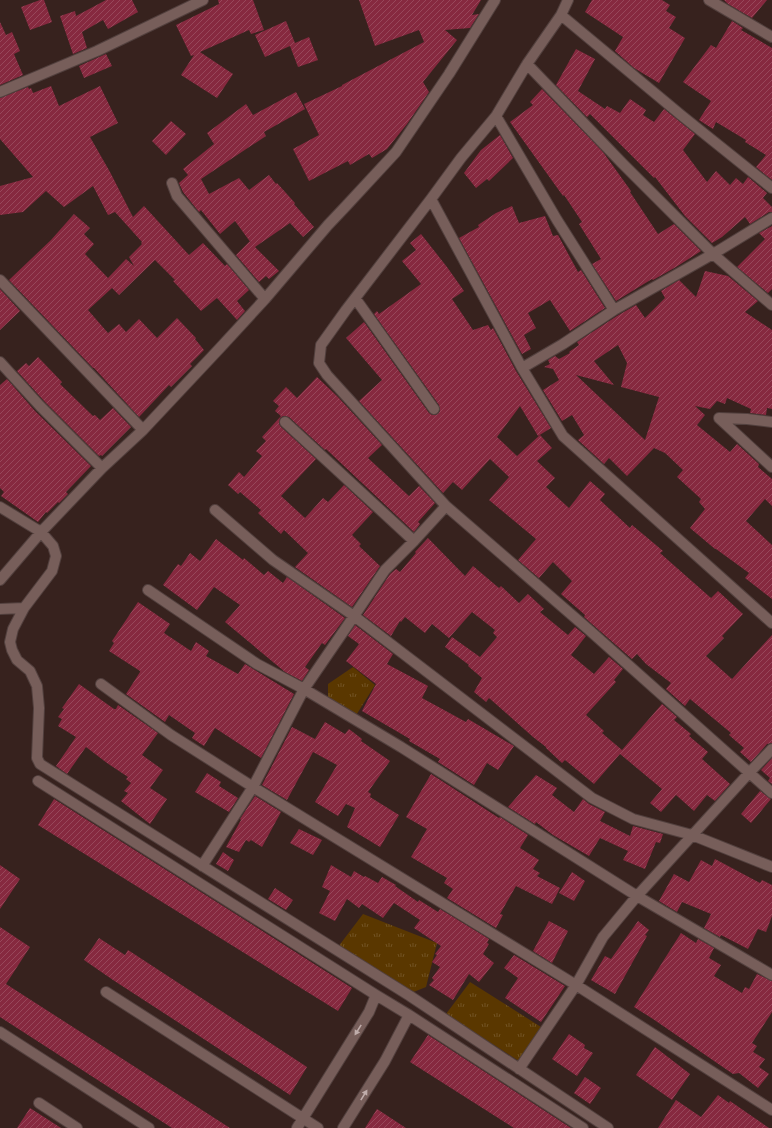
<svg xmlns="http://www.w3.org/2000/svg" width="772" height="1128" viewBox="0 0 772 1128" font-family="'DM Sans',sans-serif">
  <defs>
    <pattern id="grass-tufts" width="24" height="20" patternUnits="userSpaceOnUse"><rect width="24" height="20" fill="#5a3700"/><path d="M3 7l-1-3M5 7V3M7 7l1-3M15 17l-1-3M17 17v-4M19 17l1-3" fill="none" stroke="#725324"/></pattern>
    <pattern id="building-hatch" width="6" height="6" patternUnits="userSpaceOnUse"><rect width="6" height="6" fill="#86293f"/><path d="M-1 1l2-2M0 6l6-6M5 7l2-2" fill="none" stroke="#97475a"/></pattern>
  </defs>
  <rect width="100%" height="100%" fill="#37221e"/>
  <!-- grass -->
  <path fill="url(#grass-tufts)" d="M353,667L375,685L355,717L328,701V684Z
    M363,914L437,943L426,987L411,993L338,947Z
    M470,982L541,1027L519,1061L446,1014Z"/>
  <!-- building -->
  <path fill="url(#building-hatch)" fill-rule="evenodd" d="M40,0H44L52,22L30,30L21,7Z
    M106,0H132L138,12L108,29L103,20L82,32L87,48L73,54L60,16L75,11L76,16Z
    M218,0H253L264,30L251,34L249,30L200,52L233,74L217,98L181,75L194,55L191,56L176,25L219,4Z
    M359,0H481L472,15L479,14L470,28L445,30L457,40L423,82L429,92L407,124L387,149L372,158L369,154L350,165L348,161L309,181L293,149L319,135L304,104L342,86V85L424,42L419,30L375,46Z
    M592,0H662L670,5L666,11L676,17L669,28L685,38L659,83L634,68L615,51L623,37L585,12Z
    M724,0H767L752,18L728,4Z
    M286,21L295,43L309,37L318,60L298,67L290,46L265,57L255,35Z
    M732,21L743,28L741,30L772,48V180L756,167L766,155L745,142L746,140L716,122L713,129L699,120L711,101L683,82L711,45L716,48Z
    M0,22L6,35L12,32L20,51L14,54L23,75L0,85Z
    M576,49L595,59L578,91L605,109L607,106L620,113L630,99L646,110L643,115L654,122L664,109L695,134L683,150L707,182L716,171L730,185L736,178L743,184L748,177L767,193L763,198L772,207V212H769L750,224L745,217L722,237L712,243L685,216L655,177L654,178L590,114L587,117L556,85Z
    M106,54L112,66L84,78L79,66Z
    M51,86L59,106L100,86L118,123L90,137L110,172L133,217L144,206L189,255L203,243L225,266L227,264L249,290L237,301L245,311L237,320L217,298L201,311L173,281L175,280L155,260L119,295L112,288L88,310L108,333L119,324L126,332L139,319L157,338L177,318L196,338L195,339L204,350L190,364L192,366L171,387L169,385L139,417L94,368H93L9,280L51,240L74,214L90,228L84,234L94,244L85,254L108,278L126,259L134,266L129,257L142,244L141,243L142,242L115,212L108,215L93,186L64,207L46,191L23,212L0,215V186L33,177L0,139V98L28,87L29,89L31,88L33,93Z
    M542,89L603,152L631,191L630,192L658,234L674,224L701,251L676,267L653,280L652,279L616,301L592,264L601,259L579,224L582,222L564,195L563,196L510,122L533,105L530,102Z
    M296,92L305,109L264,132L266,136L201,179L209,194L239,178L249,190L269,175L276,184L277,183L295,203L294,204L314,227L303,237L290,223L255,247L279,271L269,279L266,276L259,282L236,255L250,241L251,243L235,221L220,234L201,210L199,212L183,192L179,183L188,175L183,169L214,144L207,133L246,104L253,115Z
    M171,121L186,134L166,155L152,141Z
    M500,135L513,158L489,181L487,179L476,188L464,173L481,150Z
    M512,206L519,223L545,216L553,236L558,235L578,272L581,270L605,308L570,331L550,300L528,313L536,328L524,335L531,349L522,354L459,238L479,227L478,225L496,213Z
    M772,226V289L768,293L737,267L765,239L759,233Z
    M421,234L447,267L464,291L452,299L473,330L488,325L491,330L493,328L516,371L551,428L538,436L520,406L497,437L517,456L540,435L552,448L537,461L555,478L546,487L569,508L590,481L605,494L600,500L630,528L632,525L650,540L663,551L660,553L711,598L718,591L743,614L722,636L724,638L706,656L732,679L772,635V743L767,744L751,762L740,752L744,748L729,735L731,733L690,699L685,706L666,689L671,683L646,664L637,654L632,659L584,617L585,615L561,594L572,581L553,562L539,578L518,560L536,539L489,500L509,477L490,459L462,490L453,482L443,493L359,401L382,380L346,338L364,322L429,413L432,415H435L438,414L440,411L439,405L374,314L377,311L379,314L421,284L402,261L416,250L410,243Z
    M705,271L728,276L758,301L745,312L772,330V409L767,408L766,415L750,413L751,409L727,398L725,404L717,401L710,409L695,406L705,415L697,425L730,452L737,444L759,464L758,467L772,479V506L765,499L746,521L772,545V599L745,578L749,573L716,549H715L690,528L705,509L699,502L701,499L677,477L683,470L665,453L654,448L627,476L609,458L604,464L578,440L584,435L572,415L562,421L543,390L559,380L553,369L544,367L550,364L548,360L555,356L559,359L570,353L569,352L579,345L577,342L617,316L636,305L645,318L665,298L661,291L679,280L696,297ZM618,345L627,363L621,387L659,397L645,440L576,375L614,385L594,361Z
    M0,289L20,311L0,330Z
    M38,357L62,382L60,384L93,416L95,415L100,420L113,408L131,427L102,456L101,455L99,456L45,402L17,371L26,363L29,366Z
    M317,377L338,397L382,445L368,458L409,496L419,486L435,503L418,522L420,524L414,532L326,449L325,450L289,417L283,416L280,418L279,424L281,427L316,459L281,496L305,518L323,498L328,502L344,485L373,512L352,535L361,544L359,546L380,566L352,607L295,567L308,553L284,530L281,534L258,513L261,510L240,492L238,494L228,485L239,472L244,477L262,456L256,451L266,441L262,437L281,416L275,411L279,406L273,401L286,387L297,398Z
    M7,379L35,411L91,466L66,492L68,494L59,503L58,502L47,513L46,512L38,522L1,496L4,492L0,488V385Z
    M428,538L465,576L473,566L499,588L501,586L519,603L528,594L544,609L540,612L568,635L575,627L586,636L571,655L594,674L609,657L623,669L614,680L616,682L586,715L604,731L602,733L622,750L662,704L677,717L674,720L691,734L689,736L708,752L702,759L730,784L715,801L707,795L694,811L676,795L661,812L650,803L662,789L620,754L594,784L565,760L562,763L546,748V747L533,737L489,698L486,702L474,692L482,678L468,666L469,665L445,647L452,637L480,657L497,637L493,633L495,630L472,612L449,638L432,624L425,633L405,617L401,622L400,621L391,636L363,615L390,574L396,569L400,572L416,553L415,552Z
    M216,539L243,560L244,558L264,575L268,571L283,583L287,577L345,618L325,645L322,643L305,667L309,670L302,681L285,672L225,622L240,605L214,587L197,610L163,585L178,564L181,566L190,553L200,561Z
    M138,602L170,624L164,633L191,651L196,642L209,651L206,656L238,674L245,664L294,694L261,758L215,728L204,746L192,738L195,733L169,715L165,722L126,694L140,672V671L109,651L114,643L112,641Z
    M355,625L393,654L387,664L428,686L422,698L466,722L468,719L514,746L498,770L487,763L474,785L438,762L440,759L409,741L410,739L362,711L376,684L346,661L359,644L348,636Z
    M79,684L114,709H116L118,705L158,733L142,755L163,770L150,788L167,799L150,824L121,801L128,793L124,791L131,783L126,779L128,777L107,763L86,747L67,774L56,766L76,737L58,726L62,719L58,717L64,709L62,708Z
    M325,722L345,734L349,729L362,739L361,741L390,761L368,792L371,794L370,797L399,815L380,847L347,827L355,808L346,804L338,816L315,802L337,765L313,752L287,800L262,785L292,727L315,739Z
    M772,758V784L768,781L770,778L761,770Z
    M207,773L221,782L219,786L238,798L229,812L195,792Z
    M431,774L499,818L500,817L528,835L520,848L539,860L533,869L540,873L537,876L560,888L552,904L516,886L500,914L503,915L496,928L447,898L453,889L444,883L447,878L411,857L427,829L406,817Z
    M536,775L557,788L552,795L574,812L583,799L589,804L605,812L600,821L630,836L633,826L663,834L660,843L656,842L645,869L623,860L628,851L600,838L589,856L553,835L536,822L535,824L508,807Z
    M760,791L771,799L751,823L741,814Z
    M255,796L281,812L262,847L251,840L249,842L246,840L239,852L226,847L241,820L240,819Z
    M54,799L352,988L338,1011L38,825Z
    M299,829L322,840L313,855L290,843Z
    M223,852L234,860L228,871L216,864Z
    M715,859L760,883L762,880L772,885V916L766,932L758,929L748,949L721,935L720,937L704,928L711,914L682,902L677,912L659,901L674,874L689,882L701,860L712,866Z
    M0,865L20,879L0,909Z
    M331,865L351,877L354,871L364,877L365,876L378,883L382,877L396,885L395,886L418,902L419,900L438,912L440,909L489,939L487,943L489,944L483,954L494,963L479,982L469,974L453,1000L429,985L434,980L432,978L440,967L432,962L437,955L435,954L441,946L414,928L420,920L394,903L383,918L362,904L359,908L347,899L335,921L319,913L330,891L322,887Z
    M572,872L585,881L574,901L559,893Z
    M275,888L293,900L286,910L268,899Z
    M549,921L568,931L552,963L533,951Z
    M638,921L649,930L645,935L647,936L615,994L591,980L605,956L611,959Z
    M0,927L30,947L6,984L230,1128H172L0,1017Z
    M681,933L696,943L698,939L714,948L709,958L721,965L714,976L742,993L745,987L749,989L757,974L772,981V1012L752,1043L757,1046L753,1052L765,1059L759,1067L769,1074L758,1088L739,1073L733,1074L653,1019L634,1007Z
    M99,938L125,955L128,950L307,1067L290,1095L113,980L84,960Z
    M514,955L565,986L541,1022L505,998L518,978L504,968Z
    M569,1034L585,1045L584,1048L593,1053L577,1076L552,1059Z
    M428,1035L571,1128H514L410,1062Z
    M655,1047L690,1074L672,1100L636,1075Z
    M585,1077L601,1088L590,1104L574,1093Z
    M718,1095L729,1103L730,1101L769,1128H658L676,1100L701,1117Z
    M30,1108L61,1128H17Z
    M377,1109L406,1128H365Z"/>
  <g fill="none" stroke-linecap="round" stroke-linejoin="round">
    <!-- minor casing -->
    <g stroke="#52403e" stroke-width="12">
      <path id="minor" d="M568,0L561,15L527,64L496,116L461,158L431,199L346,310L321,345L319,363L327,375L446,506L588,629L772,793
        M709,0L772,37
        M561,15L681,115L772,188
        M527,64L622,163L713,254L772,305
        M0,92L97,51L203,0
        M496,116L557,220L614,310
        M172,183L177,196L265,299
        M431,199L522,368L563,436L772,623
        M0,280L143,430
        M355,298L434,409
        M0,362L40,406L102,468
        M522,368L563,344L614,310L713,254L772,218
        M719,418L772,467
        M719,418L747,419L772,422
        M285,422L414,541
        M0,507L41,532L53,546L56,556L52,571L24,608L13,629L10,642L12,650L17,660L30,671L37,686L39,708L37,758L40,764L75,786L410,996L608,1128
        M215,510L273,560L354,616L592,798L633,819L692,835L772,867
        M0,580L41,532L102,468L143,430L219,349L265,299L328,225L346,206L396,152L449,74L495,0
        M148,590L257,664L304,689L401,747L637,896L772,975
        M0,609L24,608
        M101,684L171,735L253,787L576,985L772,1110
        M38,781L376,995L409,1015L583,1128
        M202,866L253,787L304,689L354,616L385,570L414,541L446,506
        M106,992L318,1128
        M0,1032L149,1128
        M519,1069L576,985L603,937L637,896L749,773L772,749
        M39,1103L77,1128
        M297,1128L369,1012L376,995
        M343,1128L385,1061L409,1015"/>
    </g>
    <!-- minor -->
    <use href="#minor" stroke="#775e5a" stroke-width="10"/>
  </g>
  <!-- one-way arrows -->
  <defs><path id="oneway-solid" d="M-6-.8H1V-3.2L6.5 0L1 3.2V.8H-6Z"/></defs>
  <g fill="#c0adab">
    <use href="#oneway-solid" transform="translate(358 1030) rotate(122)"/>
    <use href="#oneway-solid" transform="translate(364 1095) rotate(-58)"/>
  </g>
</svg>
